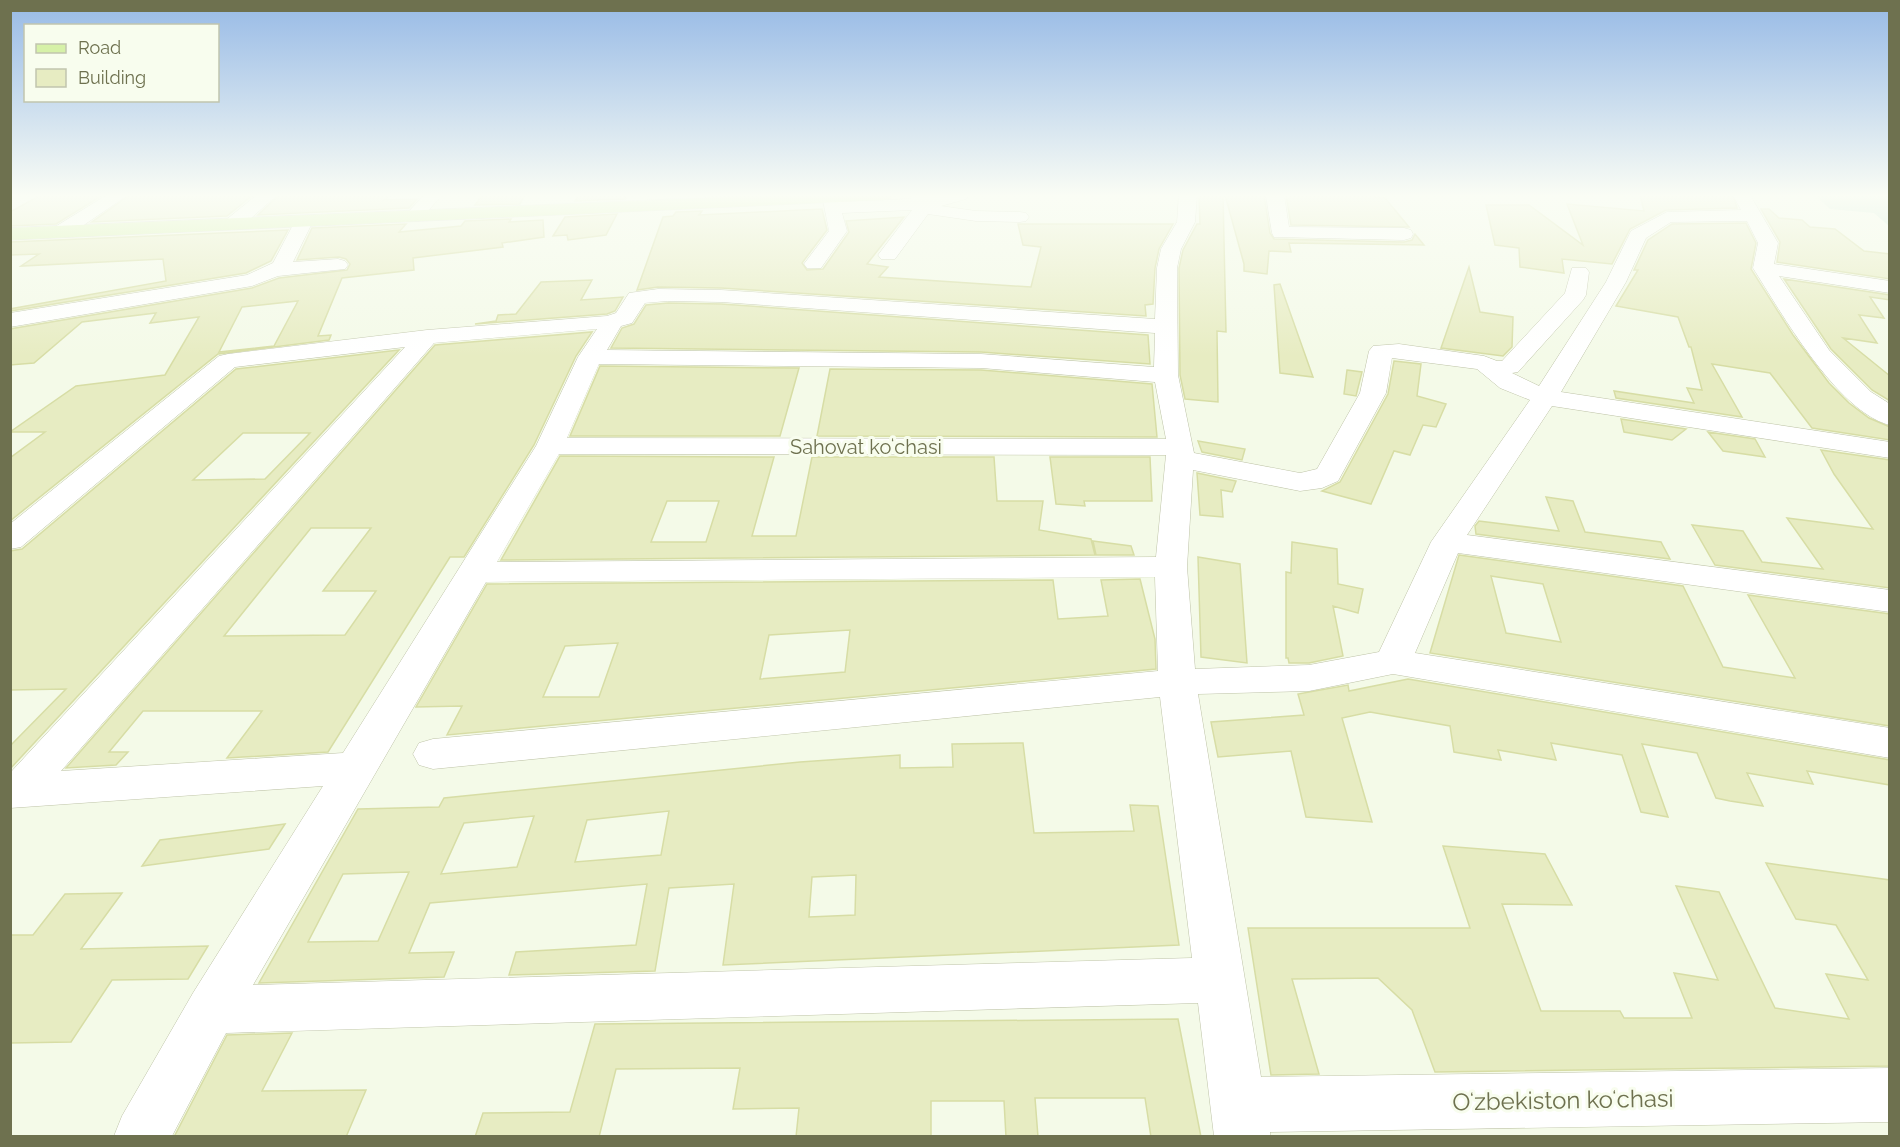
<svg xmlns="http://www.w3.org/2000/svg" width="1900" height="1147" viewBox="0 0 1900 1147" font-family="Raleway,sans-serif">
  <rect width="100%" height="100%" fill="#f4fae8"/>
  <!-- green -->
  <path fill="#c8e6d2" d="M1815,195H1889V226L1874,213L1830,209Z"/>
  <!-- building -->
  <path fill="#e7ecc2" stroke="#d7dda5" stroke-width="1.5" fill-rule="evenodd" d="M41,195H103L56,224L10,226V212Z
    M130,195H253L227,216L92,222Z
    M279,195H391L384,200L417,199L409,208L258,215Z
    M482,195H525L520,204L475,205Z
    M579,195H627L625,199L575,201Z
    M1199,195H1223L1226,332L1217,331L1218,402L1185,399L1180,375L1179,268L1183,250L1197,224H1200Z
    M1225,195H1264L1270,233L1274,239L1404,242L1412,240L1415,234L1424,245L1289,243L1291,252L1269,251L1267,274L1244,271V264Z
    M1286,195H1372L1374,197L1385,198L1409,227L1291,225Z
    M1640,195H1733L1737,208L1666,210L1630,229L1612,264L1562,259L1564,273L1520,267L1519,248L1495,245L1486,205H1529L1583,245L1567,204L1644,211Z
    M822,209L827,230L802,263L807,270L823,269L849,232L846,221L904,217L867,264L888,267L879,277L1031,287L1041,247L1023,245L1018,224H1173L1159,249L1155,268L1153,304L1145,305L1146,316L721,288L658,287L637,290L663,217L673,216L676,212L702,211L699,215Z
    M1761,209H1769L1779,218L1802,220L1810,227L1835,229L1864,251L1890,254V279L1777,262L1780,242Z
    M617,214L606,235L568,240L567,235L553,236L565,217Z
    M511,219L509,222L543,220L544,237L502,243L503,247L413,258L414,270L342,278L318,336L331,335L329,340L218,354L10,521V458L45,432H10L76,386L165,375L199,317L150,323L156,313L82,322L34,363L10,365V329L252,288L279,278L347,270L350,264L346,259L339,257L297,260L312,228L406,224L399,232L461,226L465,221ZM298,301L274,346L219,352L242,307Z
    M1746,223L1756,243L1751,269L1793,335L1829,383L1849,403L1869,418L1890,427V440L1812,428L1770,373L1712,364L1742,417L1616,398L1614,391L1694,403L1687,388L1702,390L1691,347H1689L1678,317L1616,306L1638,270H1634L1648,240L1672,224Z
    M288,230L271,261L246,273L10,311V309L166,281L163,259L21,266L39,254L10,255V242Z
    M1469,267L1480,312L1513,317L1512,347L1503,356L1441,348Z
    M1784,279L1890,295V300L1870,297L1884,318L1859,315L1877,343L1843,338L1890,376V401L1872,390L1831,349Z
    M592,280L581,300L623,297L615,311L607,314L475,324L496,321L498,315L516,314L541,282Z
    M1280,284L1313,377L1280,373L1274,285Z
    M668,303L721,304L1148,335L1150,364L981,352L611,348L622,328L634,324L646,305Z
    M592,332L576,356L534,445L464,557H450L328,752L227,758L262,711H143L109,752H128L116,765L66,768L435,345ZM311,528H371L323,591H376L345,635L224,636Z
    M399,350L10,769V746L66,689L10,690V551L22,549L236,369ZM243,433H310L265,479L193,480Z
    M1394,361L1421,364L1417,396L1446,404L1436,427L1423,425L1410,455L1394,451L1371,504L1322,491L1340,482L1388,394Z
    M600,366L799,368L780,436H570Z
    M830,369L981,370L1152,384L1157,437L817,436Z
    M1347,370L1362,372L1356,396L1344,394Z
    M1621,419L1686,429L1672,440L1624,432Z
    M1708,432L1755,439L1765,457L1723,451Z
    M1198,441L1245,449L1242,460L1202,452Z
    M1821,450L1890,460V588L1715,565L1692,525L1743,531L1762,562L1823,569L1787,518L1873,529L1834,474Z
    M560,456L774,457L752,536H796L812,457H994L997,501H1043L1039,530L1091,539L1095,555L501,560ZM667,501H719L706,542H651Z
    M1050,457H1150L1152,501H1084L1085,506L1056,504Z
    M1197,473L1236,481L1232,492L1221,490L1223,517L1200,515Z
    M1546,497L1573,501L1585,532L1661,542L1670,559L1476,534L1475,526L1479,521L1559,531Z
    M1093,541L1131,546L1134,555H1096Z
    M1292,542L1337,549L1338,584L1363,589L1358,613L1333,606L1343,656L1309,663H1289L1288,658H1286V572L1291,573Z
    M1459,555L1683,586L1723,667L1795,678L1748,595L1890,614V726L1430,653ZM1491,576L1543,584L1561,642L1506,633Z
    M1198,557L1240,564L1247,663L1201,657Z
    M1140,579L1155,639L1156,669L447,735L462,706L416,707L487,584L1053,580L1058,619L1108,616L1101,580ZM850,630L845,672L760,679L769,635ZM618,643L599,697H543L565,646Z
    M1408,679L1890,760V785L1807,771L1813,784L1747,773L1763,806L1730,801L1716,798L1697,753L1642,744L1668,817L1641,812L1622,755L1551,743L1556,760L1498,750L1501,760L1454,752L1450,726L1370,712L1342,718L1372,822L1306,817L1291,751L1218,757L1211,722L1304,715L1298,694L1348,685L1349,691Z
    M1023,743L1034,833L1134,831L1130,805L1158,806L1179,945L723,965L734,884L669,888L655,971L509,975L516,952L636,945L647,884L430,903L409,953L454,952L444,977L259,983L358,809L439,807L444,798L800,762L900,755V768L953,767L952,744ZM669,811L661,855L575,862L587,820ZM534,816L517,867L441,874L464,823ZM409,872L378,941L308,942L343,874ZM856,875L855,915L809,917L812,877Z
    M285,824L269,849L142,866L160,840Z
    M1443,846L1545,854L1572,905L1502,904L1541,1011H1620L1624,1018H1692L1674,973L1718,980L1676,886L1719,892L1775,1008L1849,1019L1826,974L1868,980L1836,925L1796,919L1766,863L1890,880V1066L1435,1072L1412,1010L1378,978L1292,979L1319,1074L1271,1075L1248,928H1470Z
    M122,893L81,949L208,946L188,979L112,980L71,1042L10,1043V935H33L65,894Z
    M1178,1019L1201,1137H1151L1145,1098H1035L1038,1137H1006L1004,1101H931V1137H796L799,1108L733,1109L740,1068L616,1069L599,1137H475L483,1113L570,1112L595,1024Z
    M292,1033L262,1091L366,1090L346,1137H174L227,1035Z"/>
  <g fill="none" stroke-linecap="round" stroke-linejoin="round">
    <!-- minor casing -->
    <g stroke="#bec3a7" stroke-width="1">
      <path id="minor" d="M107,195H128L69,235H55L53,231L55,227Z
        M257,195H277L240,228H226L224,224L226,220Z
        M424,195H442L419,221H407L404,217Z
        M822,195H841L839,202L910,199L913,195H969L966,199L941,206L976,211L1020,212L1026,213L1029,217L1026,221L1020,222L976,221L928,214L895,259H881L878,255L912,210L842,213L847,231L821,268H807L804,264L829,231Z
        M1179,195H1197L1195,222L1181,249L1177,268L1178,375L1194,453L1300,473L1317,469L1360,393L1369,351L1373,346L1399,344L1484,356L1497,361H1502L1565,293L1572,268H1586L1589,272L1586,295L1583,300L1518,372L1512,373L1539,386L1606,282L1631,231L1667,212L1741,210L1734,197L1736,195H1750L1778,243L1774,264L1890,281V293L1779,276L1829,350L1871,392L1890,404V425C1837,412 1781,312 1753,268L1758,243L1747,221L1671,222L1646,238L1626,282L1561,392L1890,442V458L1552,406L1467,535L1890,590V612L1458,553L1415,653L1890,728V758L1393,674L1309,691L1198,694L1261,1077L1890,1068V1122L1270,1132V1136H1214L1198,1003L226,1033L172,1136H114L122,1116L193,993L323,786L10,808V773L405,347L235,367L21,547L10,549V524L219,356L228,354L427,330L607,316L616,313L629,293L658,289L721,290L1155,319L1157,268L1161,249L1177,222ZM668,301L721,302L1155,333L1154,367L981,354L607,350L621,326L632,323L645,303ZM597,329L578,357L536,446L343,753L61,771L434,343ZM1392,358L1477,369L1500,388L1530,400L1431,542L1379,652L1309,665L1195,669L1187,567L1193,470L1300,491L1322,488L1338,481L1386,393ZM599,364L981,368L1155,382L1166,439L567,438ZM559,454L1166,455L1156,557L497,562ZM1155,577L1158,671L433,739L419,743L413,754L419,765L433,769L1160,697L1192,958L253,985L486,582Z
        M1266,195H1284L1289,227L1404,228L1411,230L1413,234L1411,238L1404,240L1274,237L1272,233Z
        M304,216L310,217L313,221L293,262L338,259L345,261L348,265L345,269L278,276L252,286L10,327V313L247,275L273,263L295,221L298,217Z"/>
    </g>
    <!-- major casing -->
    <g stroke="#d6d7ce" stroke-width="1">
      <path id="major" d="M767,195H893L890,199L884,200L10,240V228Z"/>
    </g>
    <!-- minor -->
    <use href="#minor" fill="#fff" fill-rule="evenodd"/>
    <!-- major -->
    <use href="#major" fill="#d6f1a8" fill-rule="evenodd"/>
  </g>
  <!-- sky -->
  <linearGradient id="sky" x2="0" y2="1"><stop stop-color="#97bae6"/><stop offset="0.55" stop-color="#fafdf5"/><stop offset="1" stop-color="#fafdf5" stop-opacity="0"/></linearGradient>
  <rect width="1900" height="356" fill="url(#sky)"/>
  <g text-anchor="middle" dominant-baseline="central" stroke-width="6" stroke-linejoin="round" paint-order="stroke">
    <!-- street labels -->
    <g font-size="20" fill="#6e714f" stroke="#f8fdee">
      <text x="866" y="447">Sahovat koʻchasi</text>
    </g>
    <!-- near-street labels -->
    <g font-size="24" fill="#6e714f" stroke="#f8fdee">
      <text transform="translate(1563 1100) rotate(-1)">Oʻzbekiston koʻchasi</text>
    </g>
  </g>
  <!-- border -->
  <rect width="1900" height="1147" fill="none" stroke="#6e714f" stroke-width="24"/>
  <!-- legend -->
  <rect x="24" y="24" width="195" height="78" fill="#f8fdee" stroke="#c1c5ae" stroke-width="1.5"/>
  <rect x="36" y="44" width="30" height="9" fill="#d6f1a8" stroke="#c1c5ae" stroke-width="1.5"/>
  <text x="78" y="54" font-size="18" fill="#6e714f">Road</text>
  <rect x="36" y="69" width="30" height="18" fill="#e7ecc2" stroke="#c1c5ae" stroke-width="1.5"/>
  <text x="78" y="84" font-size="18" fill="#6e714f">Building</text>
</svg>
